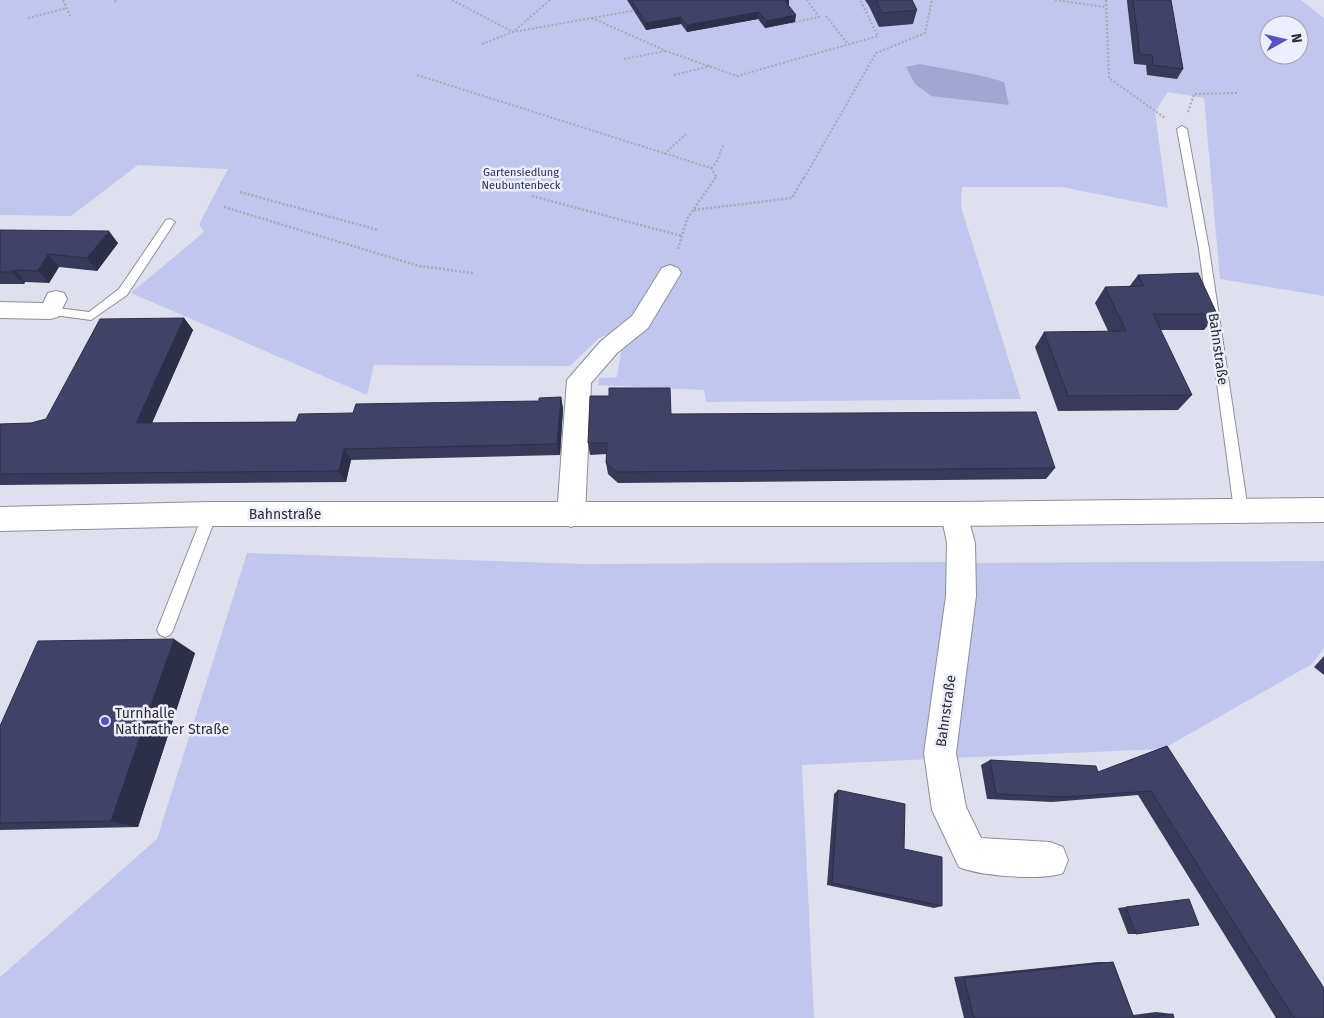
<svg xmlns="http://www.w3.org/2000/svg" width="1324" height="1018" viewBox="0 0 1324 1018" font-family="'Fira Sans',sans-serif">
  <rect width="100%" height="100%" fill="#dfe0ee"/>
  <!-- green -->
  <path fill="#c1c6ee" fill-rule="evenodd" d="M0,0H1301L1324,18V296L1220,279L1204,98L1168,92L1155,112L1168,208L1062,187H962L961,207L1021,399L706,402L704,390L598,385L599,378L617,377L623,340L614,332L599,338L570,366L374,365L367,395L131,293L204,232L199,224L228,169L138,165L71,216L0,215ZM1269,25H1299V55H1269Z
    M247,553L583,564L949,562L932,759L802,765L814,1018H0V977L157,839Z
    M1324,561V648L1312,664L1163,749L951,758L968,563Z"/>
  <!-- water -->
  <path fill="#a2a6d1" d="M920,64C949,70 976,73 1004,82L1009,105L931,96L915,84L906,67Z"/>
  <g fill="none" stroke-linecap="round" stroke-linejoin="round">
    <!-- service casing -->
    <g stroke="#8c8e9a" stroke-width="2">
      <path id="service" d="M1182,126L1187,129L1209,249L1248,510L1246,514L1241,516L1236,514L1234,510L1199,249L1177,129Z
        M170,219L175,222L127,295L91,320L46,314L44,311L50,307L89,312L119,289L166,220Z
        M210,508L215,510L217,514L173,630L170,635L165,637L160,635L157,630L203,514L205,510Z"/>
    </g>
    <!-- minor casing -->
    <g stroke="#8c8e9a" stroke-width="2">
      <path id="minor" d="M670,265L678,268L681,273L648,328L617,353L591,383L585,515L581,523L571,527L561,523L557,515L567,380L601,341L632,316L662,268Z
        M56,291L64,293L67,299L58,317L50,319L0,318V302L43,303L48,293Z
        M955,502L965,506L975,543L976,596L956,753L966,807L981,838L1050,842L1063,847L1068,860L1063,873C1042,881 980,876 959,867L932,810L924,753L946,596L947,543L941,514L945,506Z"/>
    </g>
    <!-- secondary casing -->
    <g stroke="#8c8e9a" stroke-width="2">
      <path id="secondary" d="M1324,498V522L955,526H210L0,531V507L210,502H955Z"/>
    </g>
    <!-- path-far1 -->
    <path stroke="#a7a8b3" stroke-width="2" stroke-dasharray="2 2" stroke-linecap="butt" d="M63,0L71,18
      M452,0L513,32L637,10
      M1055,0L1106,7
      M1106,0L1109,78L1165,118
      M115,2L116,0
      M826,16L848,44
      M28,18L67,8
      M592,18L666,51L737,76L878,36L860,0
      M791,23L819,17L807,0
      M482,44L513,32L550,0
      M624,59L666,51
      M417,75L711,168L717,178
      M674,75L710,66
      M1188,112L1194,94L1238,93
      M664,154L686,134
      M711,168L716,163L724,144
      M804,178L876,53L925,33L932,0"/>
    <!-- path -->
    <path stroke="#a7a8b3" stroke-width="2.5" stroke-dasharray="2 2" stroke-linecap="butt" d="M240,192L378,230
      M532,196L682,236
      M224,207L419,266L473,273
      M694,210L792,198L804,177
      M678,249L687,219L716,177"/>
    <!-- service -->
    <use href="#service" fill="#fff" fill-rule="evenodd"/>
    <!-- minor -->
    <use href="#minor" fill="#fff" fill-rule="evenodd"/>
    <!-- secondary -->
    <use href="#secondary" fill="#fff" fill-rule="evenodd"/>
  </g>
  <!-- wall -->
  <path fill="#373a59" d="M627,0H789V6L795,22L765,28L758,19L687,32L681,24L646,30Z
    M865,0H912L917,10L913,24L879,27L869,6Z
    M1127,0H1171L1183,69L1177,79L1147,75L1146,65L1134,64L1127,1Z
    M0,230L118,243L97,271L59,267L49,283L25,282L24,284H0Z
    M1138,275L1217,314L1204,330H1160L1192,395L1178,410L1058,411L1035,347L1044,332L1108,331L1095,303L1105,287H1129Z
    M184,318L193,330L152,423L296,422L353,413L539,401L561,397L563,409L560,455L351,460L346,482L0,485V424L31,423L46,419Z
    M671,414L1055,468L1046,479L618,483L608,474L606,463L607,454L590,455L588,443Z
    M195,653L138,827L0,830V726Z
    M1324,656V675L1314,667Z
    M1167,746L1324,1018H1276L1138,795L1052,802L987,799L981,765L990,760L1098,772Z
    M838,790L904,849L942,906L934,908L827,885L834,794Z
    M1189,899L1136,934H1128L1118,908Z
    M1098,962H1113L1133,1015L1156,1012L1173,1014L1174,1018H964L954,977Z"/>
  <!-- shaded-wall -->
  <path fill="#2d2f48" d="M789,0V7L785,1Z
    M759,12L758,19L687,32V25Z
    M796,15L795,22L765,28L766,21Z
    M681,17V24L646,30V23Z
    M109,231L118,243L97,271L87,258Z
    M48,254L59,267L49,283L38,271Z
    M14,270L25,282L24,284L12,272Z
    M184,318L193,330L147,434L136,423Z
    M561,397L563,409L560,455L557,444Z
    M344,449L351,460L346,482L339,471Z
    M174,639L195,653L138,827L111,821Z"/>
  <!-- building -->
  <path fill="#404367" stroke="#2d2f48" d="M631,0H789L785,1L796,15L766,21L759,12L687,25L681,17L646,23Z
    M876,0H912L917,10L882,13Z
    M1133,0H1171L1183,69L1153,65L1152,55L1140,54Z
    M0,230L109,231L87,258L48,254L38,271L14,270L12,272H0Z
    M1198,273L1217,314H1153L1192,395L1068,396L1044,332L1126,331L1105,287L1144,286L1138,275Z
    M184,318L136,423L296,422L299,414L353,413L356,404L539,401V398L561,397L557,444L344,449L339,471L0,474V424L31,423L46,419L100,319Z
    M609,388H670L671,414L1036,412L1055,468L617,472L606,463L607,443H588L590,396H609Z
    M174,639L111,821L0,823V726L38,641Z
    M1167,746L1324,988V1018H1294L1151,791L1063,797L996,794L990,760L1096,766L1098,772Z
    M838,790L905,804L904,849L942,857V906L832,883Z
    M1189,899L1199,925L1136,934L1126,907Z
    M1113,962L1134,1018H974L964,978Z
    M1173,1014L1174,1018H1144Z"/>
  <!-- markers -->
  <circle fill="#5751c9" stroke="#eceefb" stroke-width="2" cx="105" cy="721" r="5"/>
  <g text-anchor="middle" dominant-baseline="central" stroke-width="5" stroke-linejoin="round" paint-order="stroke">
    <!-- far-park labels -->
    <g font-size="11" fill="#2c2c61" stroke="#eceefb">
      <text x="521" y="172">Gartensiedlung<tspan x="521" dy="13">Neubuntenbeck</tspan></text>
    </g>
    <!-- street labels -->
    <g font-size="14" fill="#2b2c31" stroke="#eceefb">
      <text transform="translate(1218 349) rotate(82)">Bahnstraße</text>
      <text x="285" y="514">Bahnstraße</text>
      <text transform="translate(946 711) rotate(-82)">Bahnstraße</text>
    </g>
    <!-- poi labels -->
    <g font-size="14" fill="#2b2c31" stroke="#eceefb" text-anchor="start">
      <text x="115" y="713">Turnhalle<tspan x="115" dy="16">Nathrather Straße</tspan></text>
    </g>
  </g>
  <!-- north arrow -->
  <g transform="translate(1284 40) rotate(82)"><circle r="24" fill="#eceefb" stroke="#9fa0aa"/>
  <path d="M0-4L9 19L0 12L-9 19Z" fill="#5751c9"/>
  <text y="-8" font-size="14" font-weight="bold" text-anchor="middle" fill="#2b2c31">N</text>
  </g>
</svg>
